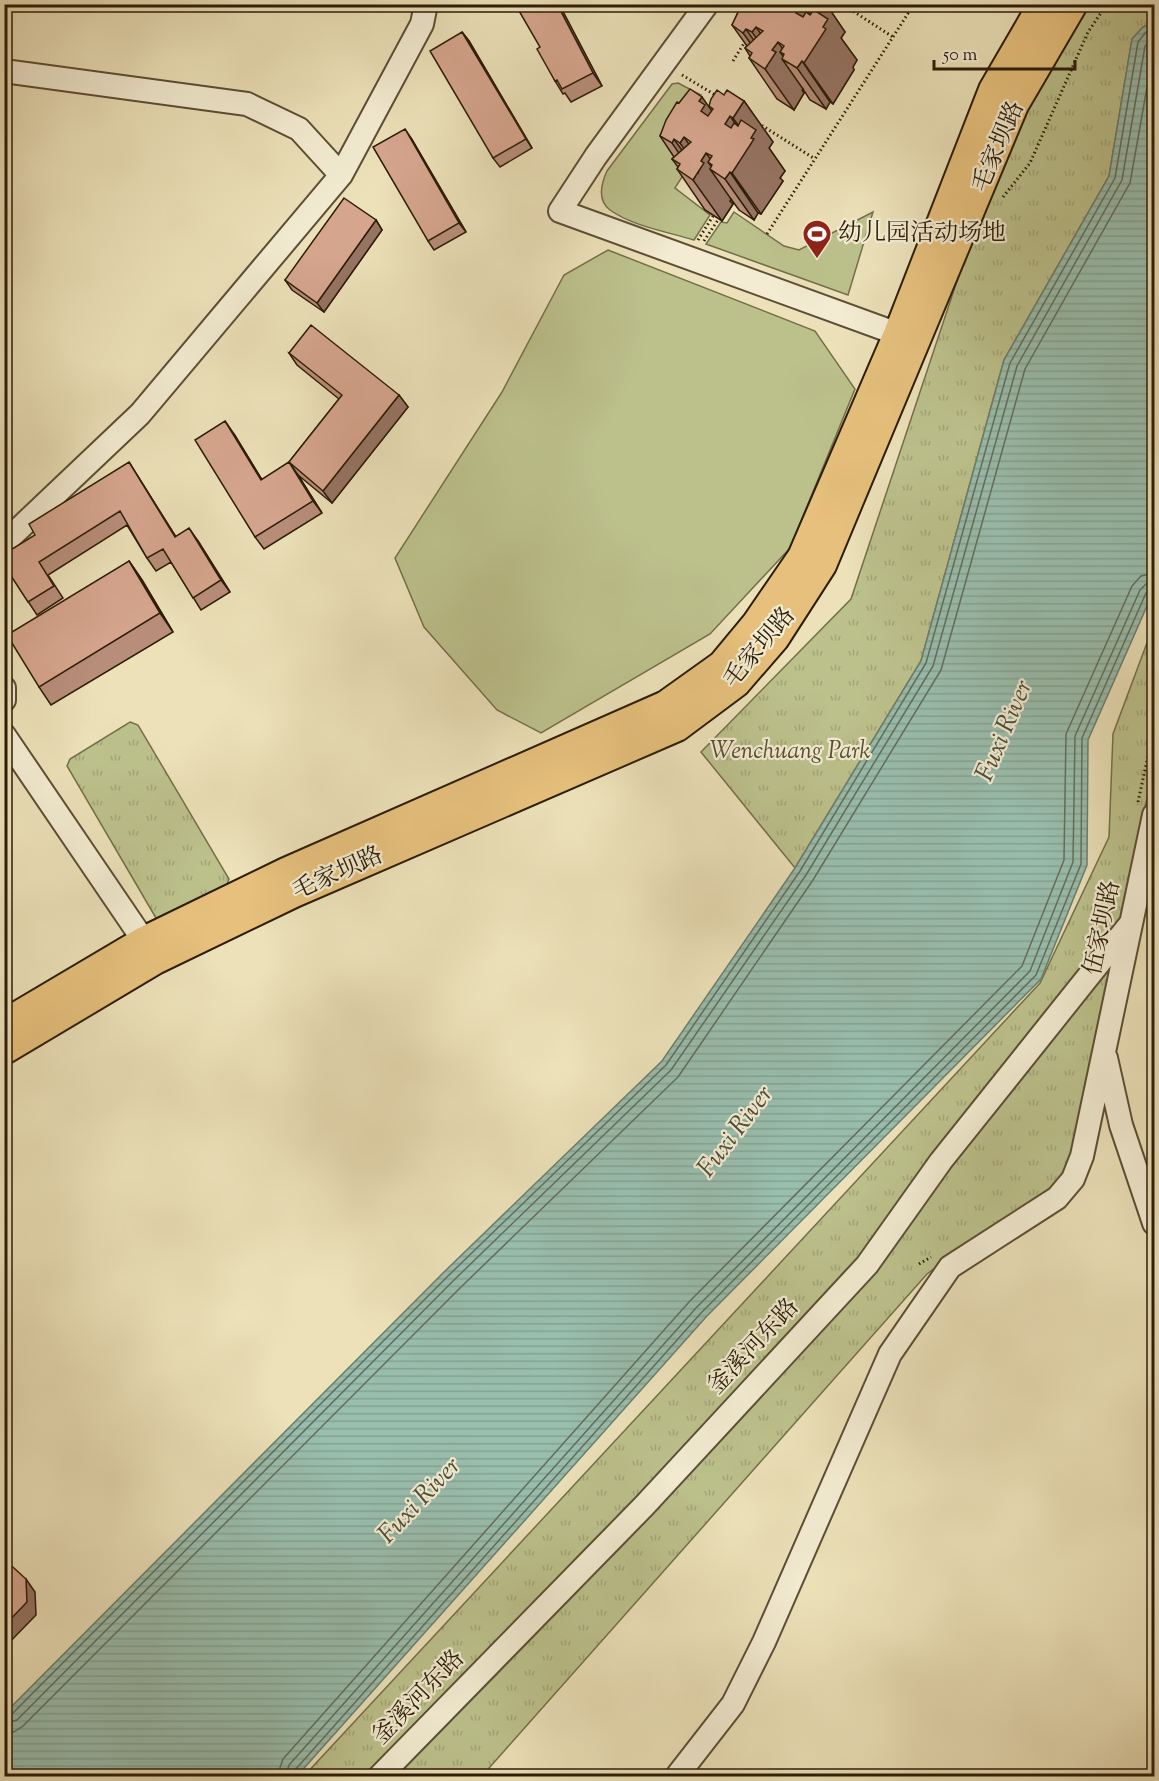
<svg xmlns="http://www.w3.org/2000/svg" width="1159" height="1781" viewBox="0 0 1159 1781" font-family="'Sorts Mill Goudy','Noto Serif SC',serif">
  <defs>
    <pattern id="park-tufts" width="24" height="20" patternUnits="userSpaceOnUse" patternTransform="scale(1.5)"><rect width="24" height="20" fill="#bcc18c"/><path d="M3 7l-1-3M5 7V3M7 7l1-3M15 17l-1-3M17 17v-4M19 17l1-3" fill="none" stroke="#a2a577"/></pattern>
    <pattern id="water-rules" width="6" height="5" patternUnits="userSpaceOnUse" patternTransform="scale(1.5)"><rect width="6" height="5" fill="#99beae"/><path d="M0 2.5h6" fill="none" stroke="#84a394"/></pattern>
  </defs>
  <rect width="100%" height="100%" fill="#ece1b9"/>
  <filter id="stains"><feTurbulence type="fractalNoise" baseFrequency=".00333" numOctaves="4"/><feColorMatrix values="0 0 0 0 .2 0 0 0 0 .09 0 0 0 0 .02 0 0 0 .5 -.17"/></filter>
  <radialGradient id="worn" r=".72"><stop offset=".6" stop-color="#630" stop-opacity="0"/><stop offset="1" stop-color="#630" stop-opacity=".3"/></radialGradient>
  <!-- green -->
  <path fill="#bcc18c" stroke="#746f4a" stroke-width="1.5" d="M678,83L701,95L694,108L715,124L675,188L710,215L694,240C668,232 632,226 610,210C597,200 601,184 607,171L672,84Z
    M734,212L784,246L799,250L873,212L848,295L706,244L721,222L727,223Z
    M608,250L815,331L855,389L790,548L710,634L541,733L497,710L424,627L395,558L502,392L564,275Z"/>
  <!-- park -->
  <path fill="url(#park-tufts)" stroke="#746f4a" stroke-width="1.5" d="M1089,5H1154V23L1143,27L1132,39L1109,176L1004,360L921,661L795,868L701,752L851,599L962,266L1028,109L1074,25Z
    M1154,624V766L1073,1149L1063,1175L1045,1198L970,1242L927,1274L482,1776H304L1040,983L1109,837L1113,734Z
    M130,722L138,725L229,879L225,889L166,921L156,918L67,766L70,759Z"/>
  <!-- water -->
  <path fill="url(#water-rules)" stroke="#6d7e6c" stroke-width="1.5" d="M1154,23V590L1088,740L1087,865L1041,979L706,1317L297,1776H5V1713L444,1272L662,1061L795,868L921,661L1004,360L1109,176L1132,39L1143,27Z"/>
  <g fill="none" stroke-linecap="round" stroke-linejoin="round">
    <!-- shore -->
    <path stroke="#626e5b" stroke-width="1.5" d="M4,1717L11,1715L448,1276L666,1065L800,871L926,663L1010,363L1115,178L1138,42L1146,32L1154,29
      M4,1724L17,1720L453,1281L671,1070L806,875L933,666L1017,366L1122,180L1145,46L1154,37
      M4,1733L14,1732L23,1726L460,1288L678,1077L813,880L941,670L1025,369L1130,183L1154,48
      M277,1776L283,1759L689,1302L1022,966L1064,860L1066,734L1132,586L1141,576L1154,573
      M286,1776L289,1765L696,1308L1030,971L1073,862L1075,736L1140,590L1146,584L1154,582
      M293,1776L295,1770L701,1313L1036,975L1081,864L1082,738L1146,593L1154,589"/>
    <!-- minor casing -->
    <g stroke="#5c4e34" stroke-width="26">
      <path id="minor" d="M707,4L596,156L560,211L898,334
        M4,71L247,104L299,129L341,175
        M4,543L140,414L341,175L422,24L426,4
        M4,688V700
        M4,735L144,941
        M1106,1058L1121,1125L1154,1223
        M380,1776L644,1506L867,1265L941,1161L1131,923
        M677,1776L733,1704L764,1642L890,1354L950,1267L1057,1198L1073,1179L1082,1156L1154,815"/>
    </g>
    <!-- major casing -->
    <g stroke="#2c1d08" stroke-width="32">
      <path id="major" d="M4,1024L144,941L286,872L666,705L722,665L756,624L802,557L898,334L993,90L1043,4
        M4,1050L155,960L294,893L677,727L736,683L775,638L822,565L1014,105L1073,4"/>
    </g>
    <!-- path -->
    <path stroke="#2c1d08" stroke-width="3" stroke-dasharray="1.5 3" stroke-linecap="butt" d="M842,4L893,37
      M733,61L746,40
      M682,75L717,96
      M758,123L815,159
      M1003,197L1030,163L1088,32L1107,4
      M767,234L914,4
      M698,240L713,216
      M704,241L718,220
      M1138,802L1154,728
      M919,1264L931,1257"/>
    <!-- minor -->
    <use href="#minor" stroke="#f3ecd2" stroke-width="22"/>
    <!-- major -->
    <use href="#major" stroke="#e6c07c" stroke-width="28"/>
  </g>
  <!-- wall -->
  <path fill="#b88e7a" stroke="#2c1d08" stroke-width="1.5" d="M559,4L602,86L571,102L565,93L563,94L555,81L540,47Z
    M742,4H826L845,32L841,38L857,60L853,67L854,70L833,104L830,102L826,109L810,100L803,89L802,90L804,93L794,110L777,99L749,58L750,56L745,48L747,46L732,25Z
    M462,32L469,41L532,148L500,167L493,158Z
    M724,95L744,101L773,142L769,148L785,171L780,178L783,181L761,214L758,213L754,220L739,210L731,199L730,201L733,204L722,221L705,210L677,169L678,167L672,159L674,157L660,136L679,103L709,106Z
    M411,138L466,232L434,250L428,241Z
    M376,220L382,230L324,312L292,290L285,280Z
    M289,353L399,395L408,407L332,503L298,475L322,513L264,549L255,537L234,434L262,480L289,462L339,399L297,365Z
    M137,475L176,537L198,541L230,592L201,610L171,562L156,571L147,558L127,525L48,575L63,598L37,615L4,565Z
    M129,561L142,580L173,632L51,705L39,687Z"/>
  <!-- shaded-wall -->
  <path fill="#967463" stroke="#2c1d08" stroke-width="1.5" d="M557,4H559L602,86L593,73Z
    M807,4H826L845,32L841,38L857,60L853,67L854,70L833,104L804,63L796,13L802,5L822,34L823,33L805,7Z
    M756,27L775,54L772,50L778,42L795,67L784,54L780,52L788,63L782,59L803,89L802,90L804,93L794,110L765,69L767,66L743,33L746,29L769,62L771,60L752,32Z
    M462,32L469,41L532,148L526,139Z
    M802,61L830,102L826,109L797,68Z
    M702,97L731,138L701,111L699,101Z
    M744,101L773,142L769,148L785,171L780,178L783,181L761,214L732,173L725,124L730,116L750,145L751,143L733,118Z
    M405,129L411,138L466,232L459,223Z
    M684,137L703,165L701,161L706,153L724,178L712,165L708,162L716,173L710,169L731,199L730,201L733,204L722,221L693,180L695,177L672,143L674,139L698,173L699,170L680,143Z
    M730,172L758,213L754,220L725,179Z
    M376,220L382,230L324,312L317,303Z
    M399,395L408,407L332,503L323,491Z
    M225,421L234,434L270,493L261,480Z
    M129,462L137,475L184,550L175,537Z
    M289,462L298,475L322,513L313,501Z
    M189,528L198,541L230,592L221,580Z
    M129,561L142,580L173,632L160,613Z
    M26,1579L35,1592L36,1615L4,1648V1626Z"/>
  <!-- building -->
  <path fill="#d6a58e" stroke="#2c1d08" stroke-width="1.5" d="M515,4H557L593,73L562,89L557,80L555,81L537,49L540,47Z
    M742,4H807L805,7L802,5L796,13L803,17L806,12L810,15L814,10L828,19L823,27L826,29L804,63L802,61L797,68L782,59L784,54L780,52L784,46L778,42L772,50L776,52L765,69L749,58L752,53L745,48L763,31L756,27L752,32L746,29L743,33L732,25Z
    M462,32L526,139L493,158L430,51Z
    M690,89L702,97L699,101L705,105L701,111L708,116L713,109L709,106L711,99L717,90L724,95L727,90L744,101L733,118L730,116L725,124L731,128L734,123L738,126L741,120L756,130L751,138L754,139L732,173L730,172L725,179L710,169L712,165L708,162L712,156L706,153L701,161L704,163L693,180L677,169L680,164L672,159L691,142L684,137L680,143L674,139L672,143L660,136L666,120L677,102L679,103Z
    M405,129L459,223L428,241L373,147Z
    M344,198L376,220L317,303L285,280Z
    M311,325L399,395L323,491L289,462L313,501L255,537L195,440L225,421L261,480L289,462L342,395L289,353Z
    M129,462L175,537L189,528L221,580L193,598L163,549L147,558L120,511L39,562L54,586L28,602L4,565V554L35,535L29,524Z
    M129,561L160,613L39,687L7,635Z
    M4,1559L26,1579L27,1602L4,1626Z"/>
  <!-- icons -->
  <defs>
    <g id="stadium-pin" transform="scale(1.5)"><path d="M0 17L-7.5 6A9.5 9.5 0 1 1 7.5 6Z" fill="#8f2418" stroke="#f3ecd2"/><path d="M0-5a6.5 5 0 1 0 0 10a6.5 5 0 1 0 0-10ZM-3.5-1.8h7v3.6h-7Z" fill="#fff"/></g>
  </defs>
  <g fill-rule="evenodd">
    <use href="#stadium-pin" x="817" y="234"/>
  </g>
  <g text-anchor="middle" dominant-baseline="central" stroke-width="4.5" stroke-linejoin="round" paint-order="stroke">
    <!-- street labels -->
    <g font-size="24" fill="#2c1d08" stroke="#f3ecd2">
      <text transform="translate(999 147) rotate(-67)">毛家坝路</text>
      <text transform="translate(760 648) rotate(-50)">毛家坝路</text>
      <text transform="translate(338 874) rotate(-24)">毛家坝路</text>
      <text transform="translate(1103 928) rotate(-78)">伍家坝路</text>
      <text transform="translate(754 1347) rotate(-47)">釜溪河东路</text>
      <text transform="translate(419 1698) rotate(-46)">釜溪河东路</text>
    </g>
    <!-- poi labels -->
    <g font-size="24" fill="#2c1d08" stroke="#f3ecd2" text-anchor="start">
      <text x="838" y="234">幼儿园活动场地</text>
    </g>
    <!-- park labels -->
    <g font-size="24" font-style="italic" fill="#574e30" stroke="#f3ecd2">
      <text x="790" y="752">Wenchuang Park</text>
    </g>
    <!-- water labels -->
    <g font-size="26" font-style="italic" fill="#4d4d3a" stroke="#f3ecd2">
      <text transform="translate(1005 731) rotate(-67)">Fuxi River</text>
      <text transform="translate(736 1132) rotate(-53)">Fuxi River</text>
      <text transform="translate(420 1501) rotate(-47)">Fuxi River</text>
    </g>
  </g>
  <!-- margin -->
  <rect width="1159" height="1781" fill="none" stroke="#ece1b9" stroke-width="24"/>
  <rect x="6" y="6" width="1147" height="1769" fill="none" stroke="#2c1d08" stroke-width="3"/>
  <rect x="12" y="12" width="1135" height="1757" fill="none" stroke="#2c1d08" stroke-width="1.5"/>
  <!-- scale -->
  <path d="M934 60v9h141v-9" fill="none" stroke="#2c1d08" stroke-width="3"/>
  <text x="943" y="60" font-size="18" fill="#2c1d08" stroke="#f3ecd2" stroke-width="4.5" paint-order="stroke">50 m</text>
  <rect width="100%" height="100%" filter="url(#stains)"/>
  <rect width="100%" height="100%" fill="url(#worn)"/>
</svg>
